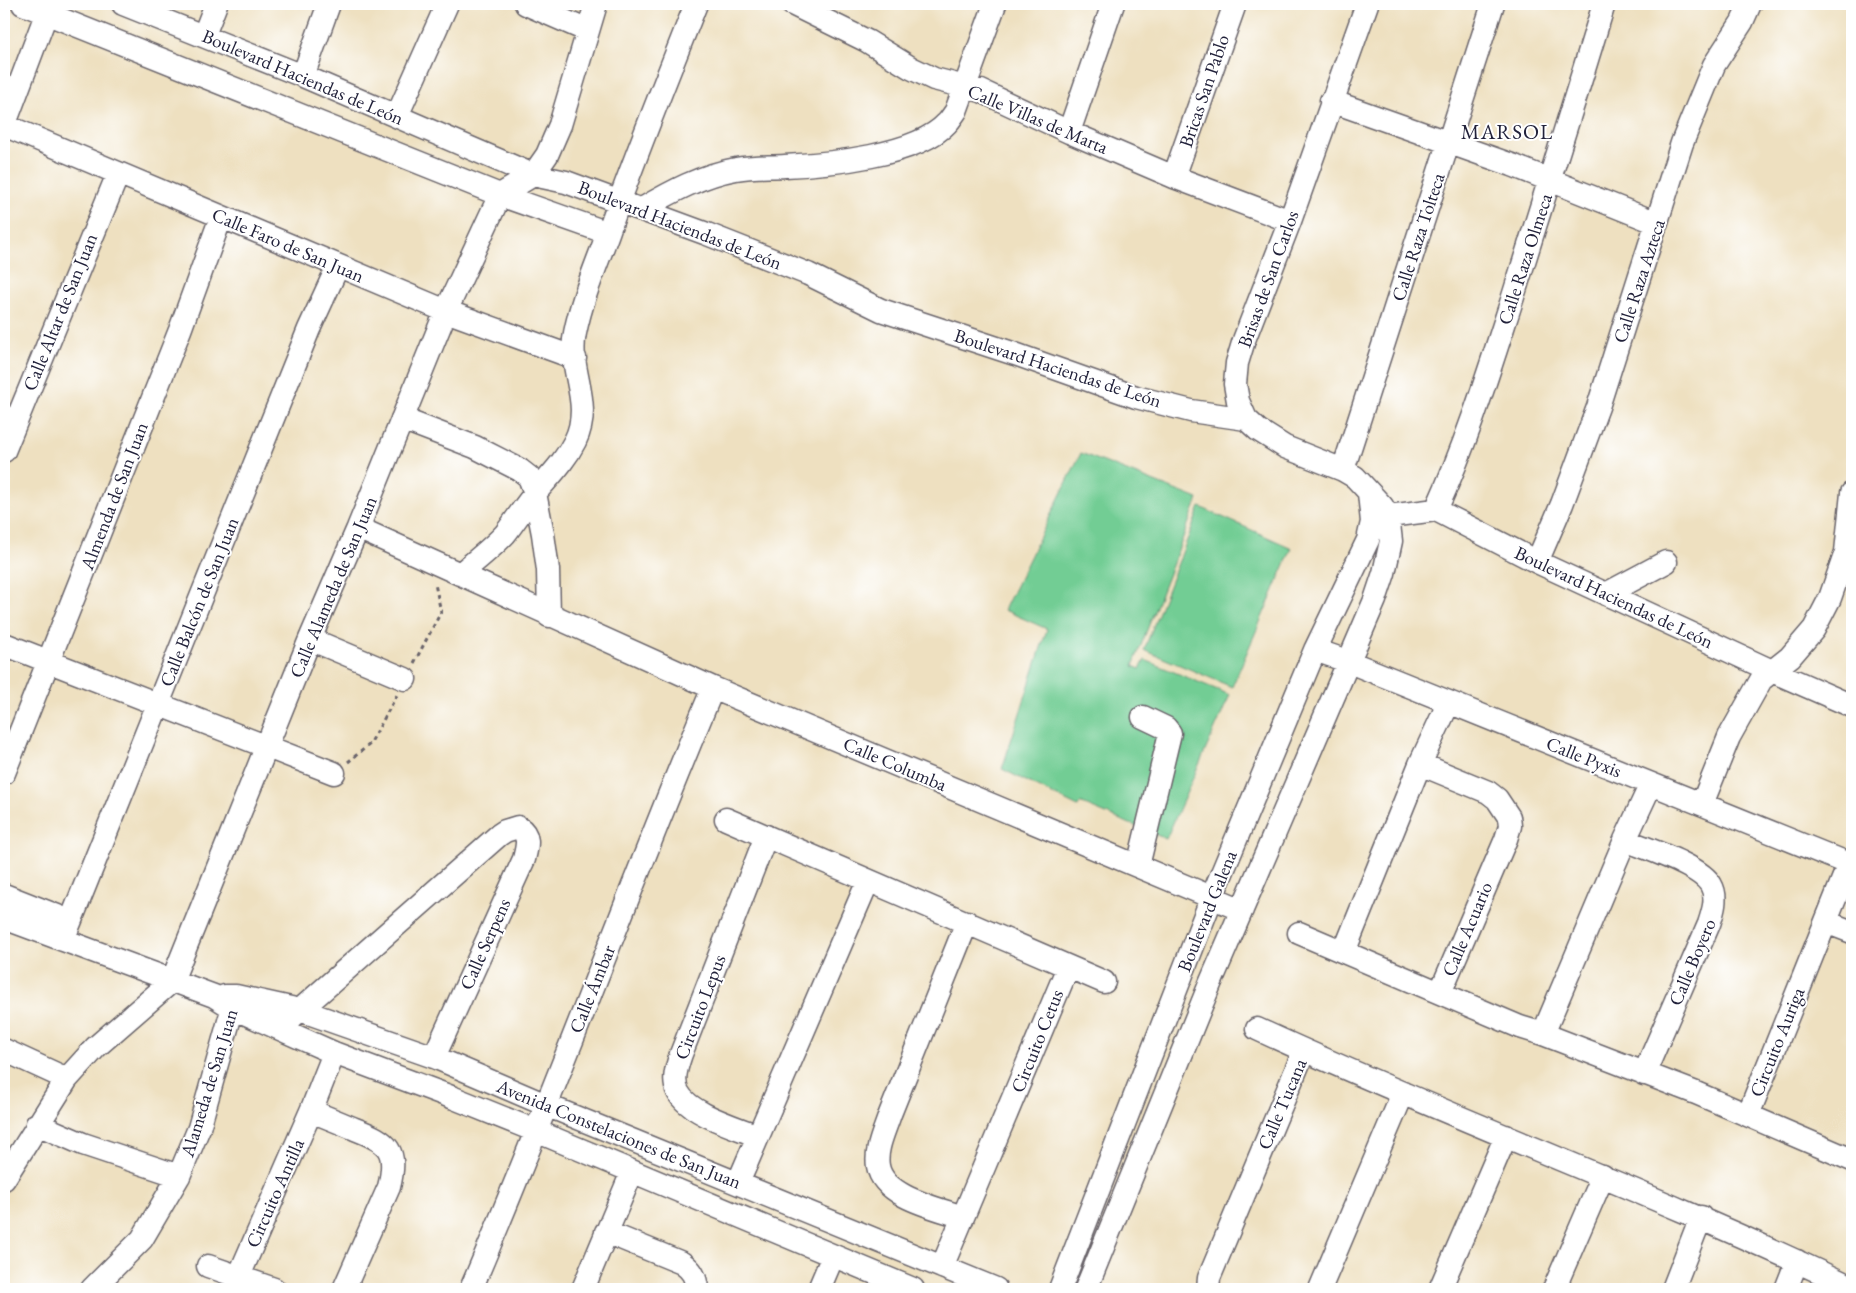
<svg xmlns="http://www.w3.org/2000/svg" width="1856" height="1293" viewBox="0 0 1856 1293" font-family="'EB Garamond',serif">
  <rect width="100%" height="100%" fill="#fff"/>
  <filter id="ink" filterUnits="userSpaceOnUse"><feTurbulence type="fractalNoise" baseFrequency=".02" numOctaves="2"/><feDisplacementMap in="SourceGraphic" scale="10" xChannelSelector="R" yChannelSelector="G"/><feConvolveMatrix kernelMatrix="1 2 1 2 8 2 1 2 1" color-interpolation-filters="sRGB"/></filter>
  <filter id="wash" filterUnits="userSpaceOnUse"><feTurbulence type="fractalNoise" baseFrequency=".0096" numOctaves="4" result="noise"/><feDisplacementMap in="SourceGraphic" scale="20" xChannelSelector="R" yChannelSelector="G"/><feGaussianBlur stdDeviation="1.12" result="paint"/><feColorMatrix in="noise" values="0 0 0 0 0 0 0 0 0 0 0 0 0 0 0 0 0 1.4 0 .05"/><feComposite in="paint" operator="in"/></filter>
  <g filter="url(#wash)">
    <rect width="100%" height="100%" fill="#eee0c0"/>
    <!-- green -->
    <path fill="#72cd94" stroke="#4a7868" d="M1081,453L1198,499L1133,666L1140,669L1145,660L1230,695L1166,839L1080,803L1078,807L1002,769L1047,629L1004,610Z
      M1200,507L1292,548L1232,687L1144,650Z"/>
  </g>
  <g filter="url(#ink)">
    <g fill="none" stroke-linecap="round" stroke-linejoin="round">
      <!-- minor casing -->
      <g stroke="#69646a" stroke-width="25">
        <path id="minor" d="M23,4L500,195L608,233
          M123,4L303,76L533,175L566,182L707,234L808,274L881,310L1015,354L1136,397L1191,411L1246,419
          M526,4L588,31
          M792,4L867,41L911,68L934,79L981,91L1069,132L1174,177L1290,221
          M204,35L216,4
          M303,76L329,4
          M1331,101L1512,165L1657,223
          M397,116L447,4
          M4,125L446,311L575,358
          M4,126L50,4
          M1069,132L1113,4
          M1174,177L1235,4
          M642,209C671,192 702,175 736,169C751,166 769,167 785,166C828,164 917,156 947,123C951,119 953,115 956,111L995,4
          M402,419L475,447L520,470L529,477L535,493L543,534L548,570L549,616
          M4,451L118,174
          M1343,470L1493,4
          M1436,510C1467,442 1489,371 1512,300C1543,202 1574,103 1604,4
          M1373,518L1436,510L1537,562L1772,671L1852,706
          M358,528L713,688L1242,910
          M1537,562L1562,504L1598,407L1682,143L1714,65L1742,22L1750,4
          M460,574C475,561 492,548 505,534C516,520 525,505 537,491C551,475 565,461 575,441C594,402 567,371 575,333C582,298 596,266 608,233C635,156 666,80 696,4
          M1606,594L1666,562
          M310,639L405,679
          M4,644L334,773
          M1315,650L1347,661L1852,865
          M1420,764L1488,792L1497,799L1509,817L1510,826L1506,839L1440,993
          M4,773L180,330L221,217
          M1702,804L1729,737L1761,680L1790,657L1814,629L1830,598L1846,552L1852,493
          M726,819L1104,982
          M1625,840C1647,849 1701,866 1711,885C1718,897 1713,912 1709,924L1644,1074
          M1138,866L1170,733L1166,728L1143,717
          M4,895L70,921
          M4,918L214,996L233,1008L334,1053L454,1098L536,1131L913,1289
          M1826,922L1852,932
          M1299,933L1520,1027L1543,1034L1696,1093L1852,1160
          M63,940L309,329L338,266
          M1344,952L1420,764L1449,702
          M225,996H236L300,1010L434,1057L546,1105L996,1289
          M291,1018L499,835L505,831L518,827C531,835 527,847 524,859L434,1057
          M1257,1029C1450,1118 1649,1191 1841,1282
          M1543,1034L1625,840L1651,784
          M4,1050L67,1079
          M311,1111C326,1117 341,1123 355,1129C389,1142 398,1150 389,1187L344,1289
          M1748,1115L1849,864
          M37,1124L83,1144L179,1176
          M758,1136C736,1127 689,1114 678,1092C672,1080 677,1066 681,1054L766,836
          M4,1179L67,1079L96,1047L172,981L310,639L358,528L446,311L500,195L533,175L547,155L560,125L596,4
          M738,1183L868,881
          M963,1217C937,1208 883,1197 878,1166C875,1149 885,1130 890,1114L967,922
          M606,1232L682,1263C692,1270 696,1277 697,1289
          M208,1266L274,1289
          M942,1267L1068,967
          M239,1276L311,1111L334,1053
          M92,1289L142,1239L179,1176L199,1128L236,996
          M471,1289C556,1091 629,887 713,688
          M583,1289L632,1172
          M819,1289L833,1256
          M1060,1289L1212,897L1315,650L1368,540L1372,522L1369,493
          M1086,1289L1210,984L1375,600L1384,573L1391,541L1388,516L1382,506L1355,477L1343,470L1285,447L1258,430L1246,419L1238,401L1235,384L1237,363L1244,340L1290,221L1367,4
          M1208,1289L1209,1278L1304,1051
          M1320,1289L1403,1093
          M1440,1289L1506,1136
          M1554,1289L1603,1176
          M1673,1289L1701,1217
          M1786,1289L1797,1261"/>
      </g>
      <!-- path -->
      <path stroke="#69646a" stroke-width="3" stroke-dasharray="4 4" stroke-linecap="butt" d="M414,663L441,612L435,584
        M348,762L370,744L397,695"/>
      <!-- minor -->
      <use href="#minor" stroke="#fff" stroke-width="22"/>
    </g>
  </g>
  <g text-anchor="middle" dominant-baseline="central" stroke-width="4" stroke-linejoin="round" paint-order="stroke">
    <!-- street labels -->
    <g font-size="19" fill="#22223b" stroke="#fff">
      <text transform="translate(303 77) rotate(23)">Boulevard Haciendas de León</text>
      <text transform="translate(1204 91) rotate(-71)">Bricas San Pablo</text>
      <text transform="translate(1038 119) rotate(23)">Calle Villas de Marta</text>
      <text transform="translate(680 225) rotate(21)">Boulevard Haciendas de León</text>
      <text transform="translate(1418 237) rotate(-72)">Calle Raza Tolteca</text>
      <text transform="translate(288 245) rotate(23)">Calle Faro de San Juan</text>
      <text transform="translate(1525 259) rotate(-72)">Calle Raza Olmeca</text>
      <text transform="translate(1268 279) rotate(-70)">Brisas de San Carlos</text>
      <text transform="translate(1639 281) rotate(-72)">Calle Raza Azteca</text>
      <text transform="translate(60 312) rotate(-68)">Calle Altar de San Juan</text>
      <text transform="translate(1058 368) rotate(18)">Boulevard Haciendas de León</text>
      <text transform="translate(114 496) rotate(-69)">Almenda de San Juan</text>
      <text transform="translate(333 587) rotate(-67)">Calle Alameda de San Juan</text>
      <text transform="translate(1614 597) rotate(25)">Boulevard Haciendas de León</text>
      <text transform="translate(199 602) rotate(-68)">Calle Balcón de San Juan</text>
      <text transform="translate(1584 757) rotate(22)">Calle Pyxis</text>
      <text transform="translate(895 764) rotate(23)">Calle Columba</text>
      <text transform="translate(1207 911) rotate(-68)">Boulevard Galena</text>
      <text transform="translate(1467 929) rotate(-67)">Calle Acuario</text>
      <text transform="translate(485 944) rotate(-66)">Calle Serpens</text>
      <text transform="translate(1692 962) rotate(-67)">Calle Boyero</text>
      <text transform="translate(592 989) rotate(-68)">Calle Ámbar</text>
      <text transform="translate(700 1007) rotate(-69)">Circuito Lepus</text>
      <text transform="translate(1037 1041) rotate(-68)">Circuito Cetus</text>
      <text transform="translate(1777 1042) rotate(-68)">Circuito Auriga</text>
      <text transform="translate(209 1083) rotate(-73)">Alameda de San Juan</text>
      <text transform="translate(1282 1104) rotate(-67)">Calle Tucana</text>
      <text transform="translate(619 1134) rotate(22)">Avenida Constelaciones de San Juan</text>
      <text transform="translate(275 1193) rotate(-66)">Circuito Antilla</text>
    </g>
    <!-- quarter labels -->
    <g font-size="21" letter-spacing="1" fill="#22223b" stroke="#fff">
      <text x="1507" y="131">MARSOL</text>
    </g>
  </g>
  <!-- margin -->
  <rect width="1856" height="1293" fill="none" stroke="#fff" stroke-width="20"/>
</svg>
